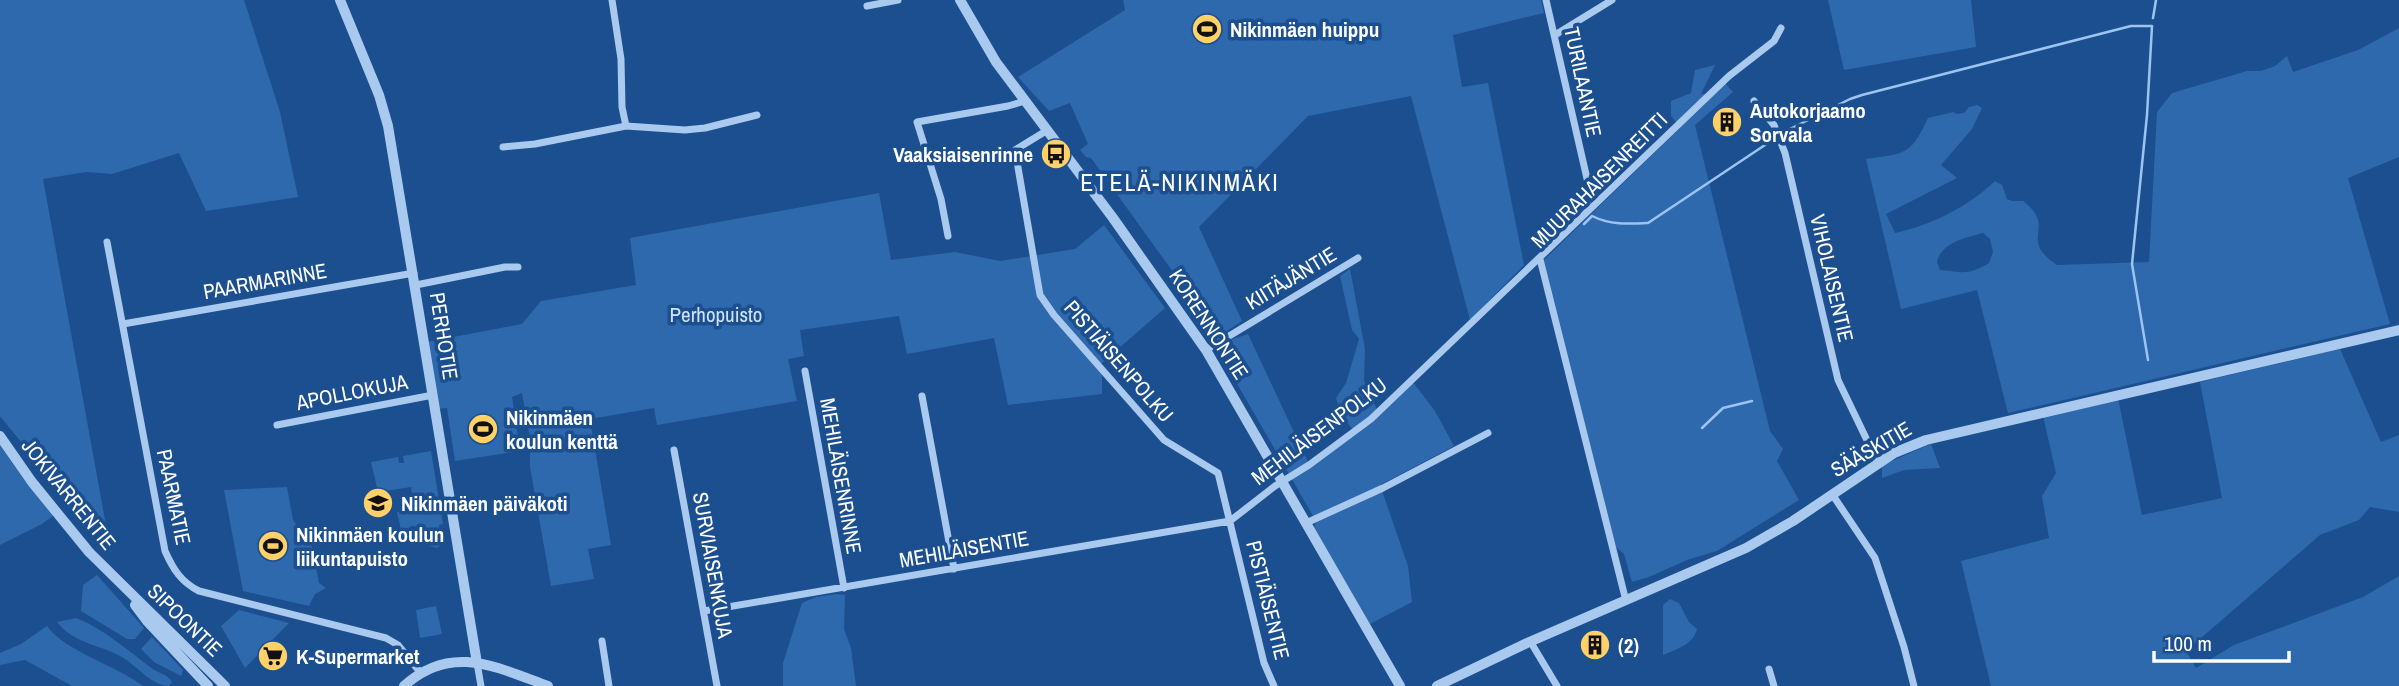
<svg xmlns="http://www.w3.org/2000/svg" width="2399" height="686" viewBox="0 0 2399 686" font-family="'Archivo Narrow',sans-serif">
  <rect width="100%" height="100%" fill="#1b4f8f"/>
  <!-- green -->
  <path fill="#2e69ad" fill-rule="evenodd" d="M0,0H244L280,112L298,197L206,211L179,153L112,174L86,172L43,179L111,553L0,416Z
    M1123,0H1541L1544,13L1453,35L1462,87L1488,83L1524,265L1470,320L1411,96L1308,116L1199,227L1242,321L1219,336L1091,158L1086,157L1080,150L1088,144L1070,103L1049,111L1018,77L1125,10Z
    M1828,0H1971L1976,47L1844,70Z
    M2399,28V157L2348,178L2390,324L2008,413L1977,290L1901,309L1866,159C1906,153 1910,156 1928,118L1953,112L1957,114L1964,113L1969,107L1977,105L1982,108L1972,129L1941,165L1957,178L1886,214L1895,233C1931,225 1968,207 1995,181L2002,185L2007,199L2012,201H2023C2053,224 2028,234 2043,253C2047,258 2053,262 2057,265L2149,262L2157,112L2172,93L2247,71H2261L2275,66L2287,56L2293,72L2358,50ZM1983,233L1990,239L1993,252L1989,263C1967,276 1964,272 1940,270L1937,262C1942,242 1965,238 1983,233Z
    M1715,65L1701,94H1712L1725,83L1733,92L1695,125L1770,431L1783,449L1777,461L1799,500L1717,551L1687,560L1649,577L1632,582L1624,554L1616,547L1544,260L1681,127L1671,116V101L1691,93L1695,70Z
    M879,193L891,260L955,252L1000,261L1075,249L1104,225L1165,308L1102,363V394L1008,405L994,338L907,354L899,316L800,330L804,356L788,359L797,401L657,425L654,408L590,419L611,545L588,549L594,579L551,586L530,467V438L522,393L512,397L520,451L455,461L447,408L435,409L427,342L522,324L541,301L636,285L630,238Z
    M1350,269L1365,349L1364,381L1378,412L1412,381L1435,411L1454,446L1380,485L1408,566L1412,602L1370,624L1314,528L1316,521L1228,368L1230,340L1248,334L1309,464L1354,431L1342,416L1336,398L1346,383L1359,339L1352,330L1340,276Z
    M2340,349L2381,442L2399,435V512L2370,507L2359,520L2320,535L2186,651L2196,668L2234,645L2363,597L2399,576V686H1991L1961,561L2049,538L2042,496L2056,473L2043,416L2118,398L2142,515L2222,498L2200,382Z
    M0,436L57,513L42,524L0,545Z
    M1931,444L1940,468L1904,470L1882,478V467L1887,463Z
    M431,451L443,524L439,525L442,544L437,548L430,546C424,536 426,526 411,526L402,534L397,512L415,509L411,487L378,492L371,462L398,457L399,463H404L403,456Z
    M287,487L293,520L312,547L319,583L326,588L315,594L309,606L243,591L224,490Z
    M97,575L144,628L135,639H127L81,611L83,585Z
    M837,594L845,595L844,629L851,648L856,686H783V663L802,603L816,597Z
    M1670,599L1679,603L1689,622L1697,629C1693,645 1677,649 1663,655V605Z
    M436,606L442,634L420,638L416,610Z
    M239,610L289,623L245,668L221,626Z
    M76,618C104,629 126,649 150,667C157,673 168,674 172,682L169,686C154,686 140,670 128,661C105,644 75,646 57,622Z
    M47,626C66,652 116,665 143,686H72L25,660L0,665V653L21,644Z
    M152,637L183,670L181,676L154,662L141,649Z"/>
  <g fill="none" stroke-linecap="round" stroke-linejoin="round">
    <!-- stream -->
    <path stroke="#9cc4f0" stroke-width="2.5" d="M2153,18L2156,0
      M1782,133L1850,99L1862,95L2131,26H2152L2147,115L2132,264L2148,360
      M1584,224L1592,216C1610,225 1628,224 1648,223L1777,137
      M1702,428L1723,408L1752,401"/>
    <!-- minor -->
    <path stroke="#a9c9ee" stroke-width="7" d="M612,0L621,59L622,107L626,126
      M1546,0L1588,183L1587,211
      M867,6L898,0
      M1555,35L1612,0
      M1754,101L1774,125L1785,153L1838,380L1878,463
      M1046,131L1015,150L1040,295L1054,315L1164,440L1218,473L1264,663L1274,686
      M503,147L535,144L626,126L685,130L705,128L757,115
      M948,236L941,199L917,122L1008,106L1025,101
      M107,242L165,551C173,569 181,582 199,591L386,638L398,645L420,672
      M1540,259L1626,601
      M416,285L505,267H518
      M123,324L414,273
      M1206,350L1358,258
      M805,371L844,588
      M922,396L954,569
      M277,425L433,395
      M674,450L717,686
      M1832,494L1875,558L1904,647L1914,686
      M1306,523L1383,488L1488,433
      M704,611L1230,521L1275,486L1309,465L1371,419L1729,76L1774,41L1781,28
      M602,641L609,686
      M1530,641L1557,686
      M477,663L481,686
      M1769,669L1774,686"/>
    <!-- tertiary -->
    <path stroke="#a9c9ee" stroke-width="10" d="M340,0L379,95L388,126L477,663
      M960,0L996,62L1113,218L1206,350L1400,686
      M0,436L32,482L89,552L225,686
      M135,605L147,621L208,686
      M404,686C451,643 496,667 548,686
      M1437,686L1527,643L1746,548L1793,521L1894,453L1926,440L2399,330"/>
  </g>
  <!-- icons -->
  <defs>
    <g id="stadium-disc" transform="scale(1.575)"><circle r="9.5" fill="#ffd166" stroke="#1b4f8f"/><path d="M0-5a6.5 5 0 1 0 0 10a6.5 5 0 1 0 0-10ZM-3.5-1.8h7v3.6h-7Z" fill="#111"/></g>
    <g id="building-disc" transform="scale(1.575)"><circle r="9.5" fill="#ffd166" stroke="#1b4f8f"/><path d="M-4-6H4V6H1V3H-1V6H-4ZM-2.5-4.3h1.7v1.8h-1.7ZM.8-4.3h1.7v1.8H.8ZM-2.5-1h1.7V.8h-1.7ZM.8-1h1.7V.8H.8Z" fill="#111"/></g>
    <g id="bus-disc" transform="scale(1.575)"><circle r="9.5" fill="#ffd166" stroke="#1b4f8f"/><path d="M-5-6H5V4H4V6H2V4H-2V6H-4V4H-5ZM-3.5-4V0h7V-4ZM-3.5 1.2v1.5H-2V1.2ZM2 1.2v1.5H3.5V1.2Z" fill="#111"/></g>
    <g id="school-disc" transform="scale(1.575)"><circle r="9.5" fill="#ffd166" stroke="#1b4f8f"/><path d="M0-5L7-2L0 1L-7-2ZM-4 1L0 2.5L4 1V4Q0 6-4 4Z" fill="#111"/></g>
    <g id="supermarket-disc" transform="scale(1.575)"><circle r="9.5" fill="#ffd166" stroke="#1b4f8f"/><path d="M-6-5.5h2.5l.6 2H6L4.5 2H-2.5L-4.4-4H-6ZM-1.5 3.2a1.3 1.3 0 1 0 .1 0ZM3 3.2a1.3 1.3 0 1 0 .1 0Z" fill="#111"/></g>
  </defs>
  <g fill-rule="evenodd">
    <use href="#stadium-disc" x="1207" y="29"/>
    <use href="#building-disc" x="1727" y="122"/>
    <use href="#bus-disc" x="1056" y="154"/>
    <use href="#stadium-disc" x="483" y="429"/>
    <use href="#school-disc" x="378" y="503"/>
    <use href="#stadium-disc" x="273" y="546"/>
    <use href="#building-disc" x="1595" y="645"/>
    <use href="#supermarket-disc" x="273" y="656"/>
  </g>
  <g text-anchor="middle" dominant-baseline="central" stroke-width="7" stroke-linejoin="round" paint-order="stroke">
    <!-- poi labels -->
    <g font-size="21" font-weight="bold" fill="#fff" stroke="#1b4f8f" text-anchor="start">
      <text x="1230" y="29">Nikinmäen huippu</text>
      <text x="1750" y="110">Autokorjaamo<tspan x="1750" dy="24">Sorvala</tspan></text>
      <text x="1033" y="154" text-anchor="end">Vaaksiaisenrinne</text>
      <text x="506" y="417">Nikinmäen<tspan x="506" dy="24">koulun kenttä</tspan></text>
      <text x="401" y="503">Nikinmäen päiväkoti</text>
      <text x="296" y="534">Nikinmäen koulun<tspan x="296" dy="24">liikuntapuisto</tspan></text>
      <text x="1618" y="645">(2)</text>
      <text x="296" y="656">K-Supermarket</text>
    </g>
    <!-- street labels -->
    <g font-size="21" fill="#fff" stroke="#1b4f8f">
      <text transform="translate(1583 82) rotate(78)">TURILAANTIE</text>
      <text transform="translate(1599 180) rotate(-45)">MUURAHAISENREITTI</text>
      <text transform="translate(1291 278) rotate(-31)">KIITÄJÄNTIE</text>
      <text transform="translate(1832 278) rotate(77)">VIHOLAISENTIE</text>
      <text transform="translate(265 281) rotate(-10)">PAARMARINNE</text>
      <text transform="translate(1209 324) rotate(57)">KORENNONTIE</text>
      <text transform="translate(444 336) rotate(81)">PERHOTIE</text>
      <text transform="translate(1119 361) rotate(49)">PISTIÄISENPOLKU</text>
      <text transform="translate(352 392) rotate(-11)">APOLLOKUJA</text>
      <text transform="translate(1319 431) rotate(-37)">MEHILÄISENPOLKU</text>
      <text transform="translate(1871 449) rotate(-30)">SÄÄSKITIE</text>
      <text transform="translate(841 476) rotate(80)">MEHILÄISENRINNE</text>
      <text transform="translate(69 494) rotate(51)">JOKIVARRENTIE</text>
      <text transform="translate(174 497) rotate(78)">PAARMATIE</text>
      <text transform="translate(964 549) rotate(-10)">MEHILÄISENTIE</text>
      <text transform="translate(713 565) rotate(80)">SURVIAISENKUJA</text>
      <text transform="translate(1268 600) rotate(76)">PISTIÄISENTIE</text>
      <text transform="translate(185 620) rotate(44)">SIPOONTIE</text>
    </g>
    <!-- park labels -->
    <g font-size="21" fill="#cfe3fa" stroke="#1b4f8f">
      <text x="716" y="314">Perhopuisto</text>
    </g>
    <!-- quarter labels -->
    <g font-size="24" letter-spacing="2" fill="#fff" stroke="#1b4f8f">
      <text x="1180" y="182">ETELÄ-NIKINMÄKI</text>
    </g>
  </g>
  <!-- scale -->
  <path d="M2154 651v10h135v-10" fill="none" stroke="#ffffff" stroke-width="3.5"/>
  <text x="2164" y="651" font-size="21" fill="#ffffff" stroke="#1b4f8f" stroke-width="5" paint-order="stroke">100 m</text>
</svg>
